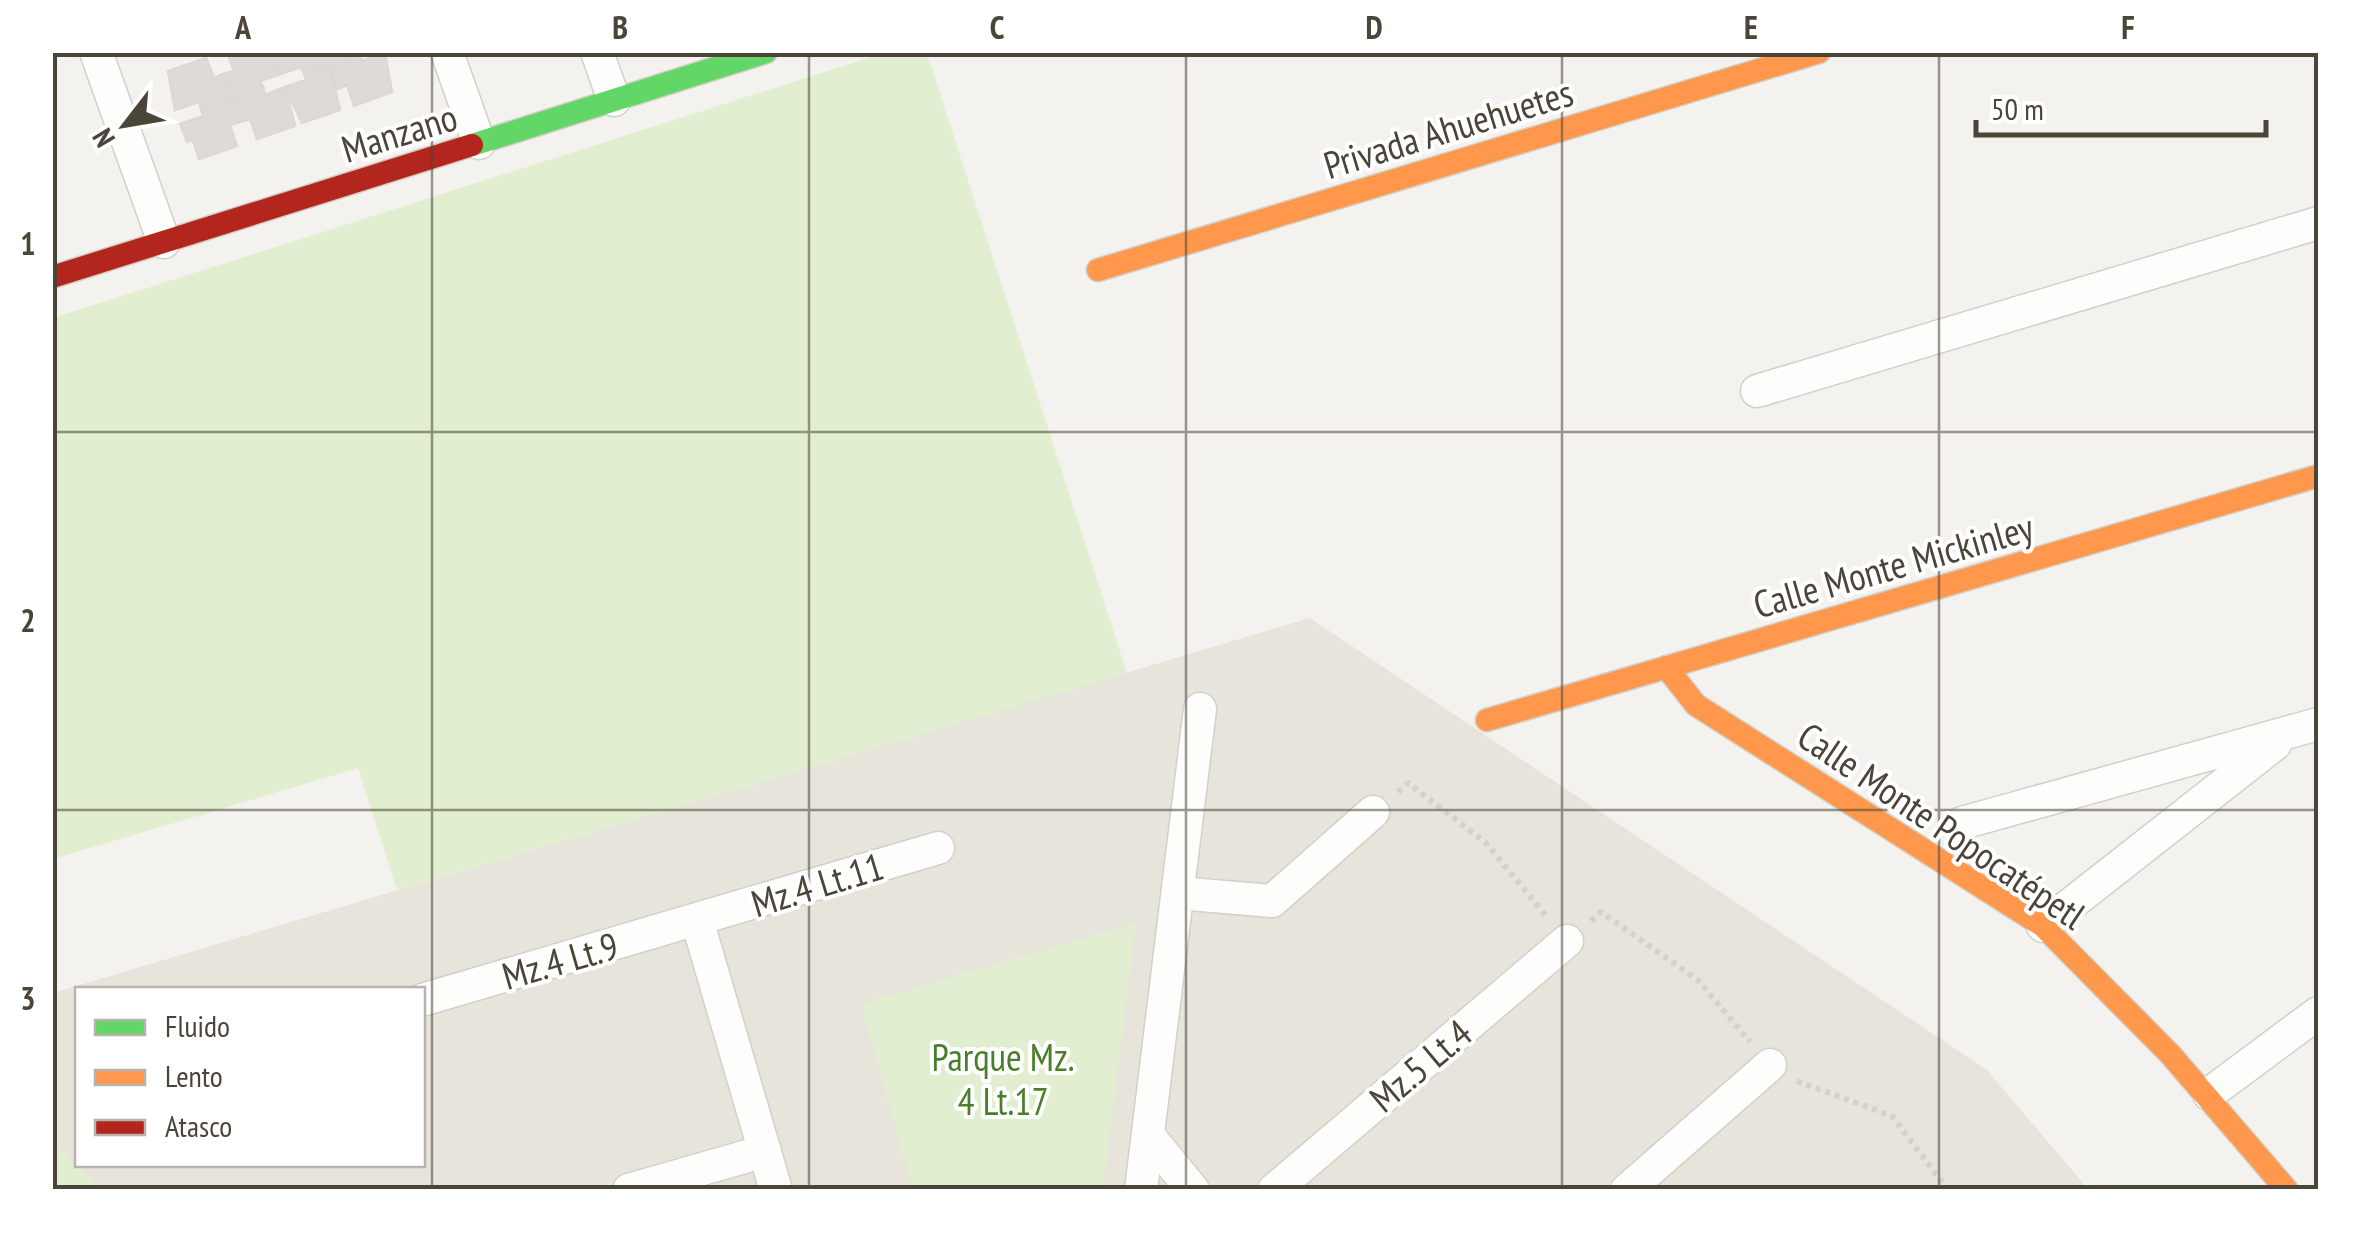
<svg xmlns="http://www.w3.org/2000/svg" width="2371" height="1242" viewBox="0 0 2371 1242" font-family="'PT Sans Narrow',sans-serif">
  <rect width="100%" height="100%" fill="#f4f2ee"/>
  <!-- residential -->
  <path fill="#e7e4dc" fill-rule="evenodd" d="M1310,618L1987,1070L2088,1189L53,1190V993ZM78,990H422V1164H78Z"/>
  <!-- green -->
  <path fill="#e1eecf" d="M884,53H927L1127,673L397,890L358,768L53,859V318Z
    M1136,923L1103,1189H913L861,1004Z
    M52,1142H53L99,1189H53Z"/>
  <!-- building -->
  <path fill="#dedbd6" stroke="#dcd9d4" stroke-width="2.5" d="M227,52H270L281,74L260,81L263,87L232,98L223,74L234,71Z
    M324,52H359L360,55L329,65Z
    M324,52L329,65L304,73L301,67L281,74L274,55Z
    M385,53L392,92L354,106L347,85L337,89L329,65L360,55L362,61Z
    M206,58L214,78L223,74L232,98L201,109L199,102L175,110L168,71Z
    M329,65L340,110L302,123L285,87L306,80L304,73Z
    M263,87L265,95L285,87L295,126L257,139L250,119L240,122L232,98Z
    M232,98L240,122L230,125L237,146L199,159L193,140L187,142L180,124L203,116L201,109Z"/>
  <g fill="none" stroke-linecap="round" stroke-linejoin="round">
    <!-- street casing -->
    <g stroke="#d2d0cb" stroke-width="35">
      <path id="street" d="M96,52L164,242
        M447,52L479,143
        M597,52L614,100
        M1757,391L2318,223
        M1962,823L2318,724
        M1178,893L1272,901L1373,812
        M697,920L776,1190
        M2043,926L2275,744
        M422,1000L938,848
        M2209,1094L2318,1013
        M1148,1135L1193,1190
        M629,1190L765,1151
        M1141,1190L1200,709
        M1274,1190L1567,941
        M1627,1190L1770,1065"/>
    </g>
    <!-- fast casing -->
    <g stroke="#d3cfc5" stroke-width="25">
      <path id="fast" d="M472,145L766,52"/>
    </g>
    <!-- slow casing -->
    <g stroke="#d3cfc5" stroke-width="25">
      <path id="slow" d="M1098,270L1819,52
        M1666,667L1696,705L2043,926L2170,1054L2287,1190
        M1487,720L2318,476"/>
    </g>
    <!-- jam casing -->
    <g stroke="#d3cfc5" stroke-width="25">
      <path id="jam" d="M52,277L472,145"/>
    </g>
    <!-- path -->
    <path stroke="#d3d2cc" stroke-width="6" stroke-dasharray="5 5" stroke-linecap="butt" d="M1398,792L1408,783L1485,842L1547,917
      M1591,921L1601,912L1698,980L1750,1042
      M1797,1081L1892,1116L1948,1190"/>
    <!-- street -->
    <use href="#street" stroke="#fdfdfc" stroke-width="32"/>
    <!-- fast -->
    <use href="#fast" stroke="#63d668" stroke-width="22"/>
    <!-- slow -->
    <use href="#slow" stroke="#ff974d" stroke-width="22"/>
    <!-- jam -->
    <use href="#jam" stroke="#b3261e" stroke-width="22"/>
  </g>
  <!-- grid -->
  <path fill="none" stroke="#4b4439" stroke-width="2.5" stroke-opacity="0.55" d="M432,52V1190M809,52V1190M1186,52V1190M1562,52V1190M1939,52V1190M52,432H2318M52,810H2318"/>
  <g text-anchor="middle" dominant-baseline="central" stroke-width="8" stroke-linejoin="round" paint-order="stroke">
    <!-- street labels -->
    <g font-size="38" fill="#4b4439" stroke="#fff">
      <text transform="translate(1448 128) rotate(-17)">Privada Ahuehuetes</text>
      <text transform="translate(399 132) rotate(-17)">Manzano</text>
      <text transform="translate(1893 565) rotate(-16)">Calle Monte Mickinley</text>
      <text transform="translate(1942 825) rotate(34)">Calle Monte Popocatépetl</text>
      <text transform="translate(817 884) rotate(-17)">Mz.4 Lt.11</text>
      <text transform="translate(560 960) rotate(-16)">Mz.4 Lt.9</text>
      <text transform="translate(1420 1065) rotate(-40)">Mz.5 Lt.4</text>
    </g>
    <!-- park labels -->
    <g font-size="38" fill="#4a7f2a" stroke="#fff">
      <text x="1003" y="1056">Parque Mz.<tspan x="1003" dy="44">4 Lt.17</tspan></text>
    </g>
  </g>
  <!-- border -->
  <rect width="2371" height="1242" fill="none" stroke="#ffffff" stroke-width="110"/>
  <!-- legend -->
  <rect x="75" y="987" width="350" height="180" fill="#ffffff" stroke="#b7b4b0" stroke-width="2.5"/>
  <rect x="95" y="1020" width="50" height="15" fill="#63d668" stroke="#b7b4b0" stroke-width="2.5"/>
  <text x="165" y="1037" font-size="30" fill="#4b4439">Fluido</text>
  <rect x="95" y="1070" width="50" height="15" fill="#ff974d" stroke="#b7b4b0" stroke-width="2.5"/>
  <text x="165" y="1087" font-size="30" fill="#4b4439">Lento</text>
  <rect x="95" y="1120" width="50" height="15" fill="#b3261e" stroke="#b7b4b0" stroke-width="2.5"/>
  <text x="165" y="1137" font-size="30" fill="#4b4439">Atasco</text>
  <!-- north arrow -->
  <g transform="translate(125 125) rotate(239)" stroke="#ffffff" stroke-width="8" paint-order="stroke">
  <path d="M0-8L18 38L0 25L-18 38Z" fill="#4b4439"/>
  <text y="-15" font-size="28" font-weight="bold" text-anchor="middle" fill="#4b4439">N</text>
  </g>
  <!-- scale -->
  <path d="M1976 120v15h290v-15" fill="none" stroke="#4b4439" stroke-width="5"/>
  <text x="1991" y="120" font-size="30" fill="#4b4439" stroke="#ffffff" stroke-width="8" paint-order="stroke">50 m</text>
  <rect x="55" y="55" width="2261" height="1132" fill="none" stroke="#4b4439" stroke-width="4"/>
  <g font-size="32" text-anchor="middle" font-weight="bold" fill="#4b4439">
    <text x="243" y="39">A</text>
    <text x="620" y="39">B</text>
    <text x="997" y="39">C</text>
    <text x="1374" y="39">D</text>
    <text x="1751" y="39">E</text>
    <text x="2128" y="39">F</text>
    <text x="28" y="255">1</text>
    <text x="28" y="632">2</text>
    <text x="28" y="1010">3</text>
  </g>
</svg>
